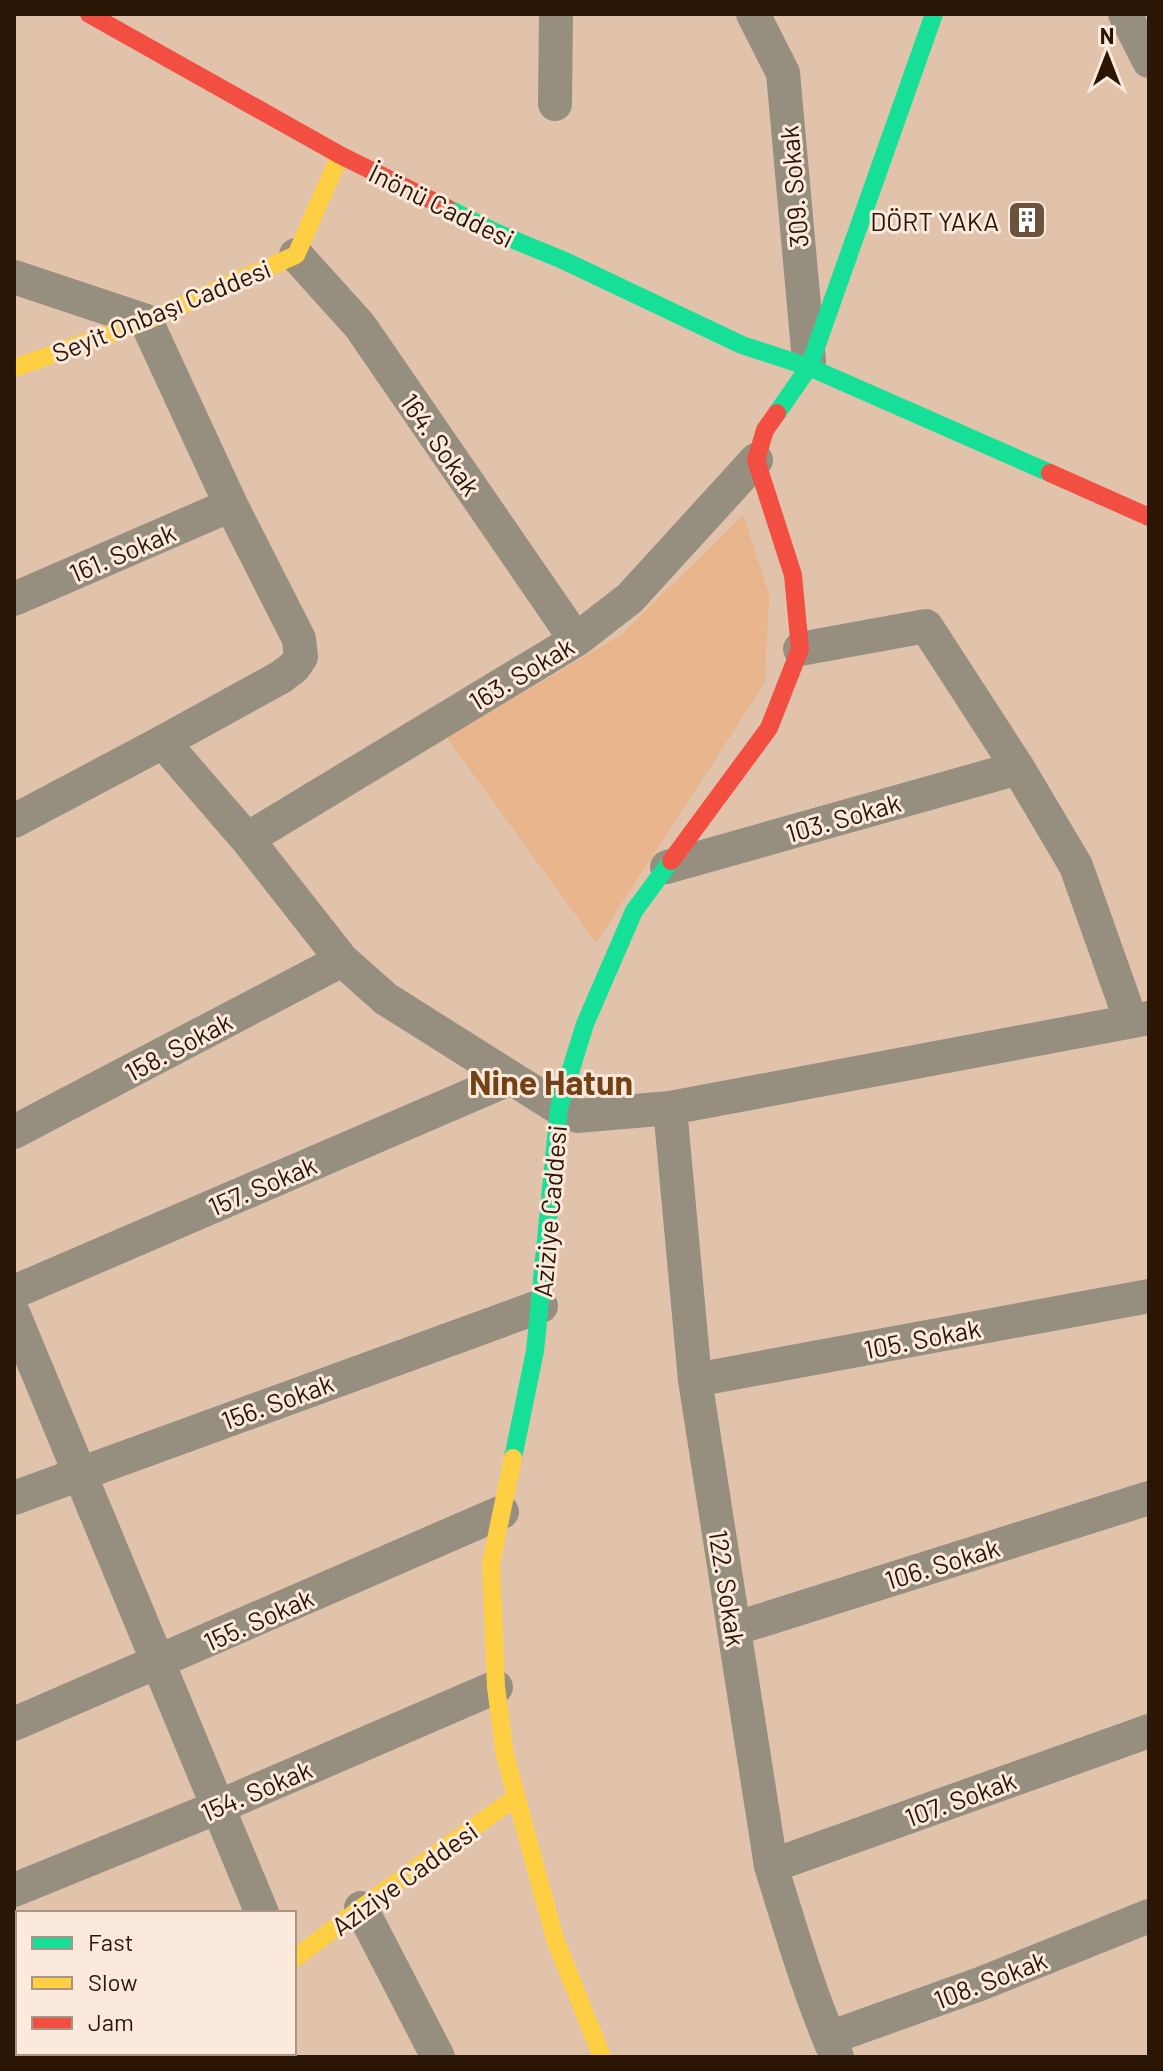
<svg xmlns="http://www.w3.org/2000/svg" width="1163" height="2071" viewBox="0 0 1163 2071" font-family="Barlow,sans-serif">
  <rect width="100%" height="100%" fill="#e1c2aa"/>
  <!-- green -->
  <path fill="#e8b58d" d="M743,515L769,594L765,683L596,943L447,738L621,635Z"/>
  <g fill="none" stroke-linecap="round" stroke-linejoin="round">
    <!-- street -->
    <path stroke="#968f80" stroke-width="34" d="M753,14L783,73L809,361
      M1125,14L1149,61
      M555,104L556,14
      M296,255L360,326L576,640
      M14,277L146,321L231,505L299,639L301,657L294,667L281,677L163,742L14,821
      M14,599L231,505
      M800,649L926,626L1018,768L1076,866L1131,1021
      M163,742L247,839L342,960L386,999L559,1108L577,1116L670,1108L1149,1018
      M247,839L576,640L630,598L756,460
      M667,867L1018,768
      M670,1108L695,1380L771,1866C791,1930 810,1996 837,2057
      M14,1132L342,960
      M14,1292L511,1078
      M14,1315L262,1913
      M695,1380L1149,1296
      M14,1498L541,1306
      M734,1629L1149,1498
      M14,1724L502,1512
      M771,1866L1149,1731
      M14,1890L218,1807L496,1687
      M361,1908L438,2057
      M829,2038L980,1984L1149,1916"/>
    <!-- fast -->
    <path stroke="#16e098" stroke-width="18" d="M447,208L495,232L565,261L742,345L809,367L1050,473
      M777,413L809,367L934,14
      M513,1458L535,1351L559,1108L585,1024L634,911L671,861"/>
    <!-- slow -->
    <path stroke="#ffcf43" stroke-width="18" d="M14,368L146,321L296,255L340,155
      M513,1458L491,1563L496,1687L505,1755L555,1939L602,2057
      M294,1959L361,1908L516,1797
      M141,2057L147,2053"/>
    <!-- jam -->
    <path stroke="#f24e42" stroke-width="18" d="M89,14L340,155L447,208
      M1050,473L1149,517
      M671,861L769,728L800,649L793,575L756,460L765,430L777,413"/>
  </g>
  <!-- icons -->
  <defs>
    <g id="building-square" transform="scale(2)"><rect x="-9" y="-9" width="18" height="18" rx="4" fill="#6b523f" stroke="#fbe9dc"/><path d="M-4-6H4V6H1V3H-1V6H-4ZM-2.5-4.3h1.7v1.8h-1.7ZM.8-4.3h1.7v1.8H.8ZM-2.5-1h1.7V.8h-1.7ZM.8-1h1.7V.8H.8Z" fill="#fff"/></g>
  </defs>
  <g fill-rule="evenodd">
    <use href="#building-square" x="1027" y="220"/>
  </g>
  <g text-anchor="middle" dominant-baseline="central" stroke-width="6" stroke-linejoin="round" paint-order="stroke">
    <!-- street labels -->
    <g font-size="26" fill="#2b1605" stroke="#fbe9dc">
      <text transform="translate(793 187) rotate(-95)">309. Sokak</text>
      <text transform="translate(442 205) rotate(26)">İnönü Caddesi</text>
      <text transform="translate(161 310) rotate(-22)">Seyit Onbaşı Caddesi</text>
      <text transform="translate(441 444) rotate(55)">164. Sokak</text>
      <text transform="translate(122 552) rotate(-23)">161. Sokak</text>
      <text transform="translate(521 673) rotate(-31)">163. Sokak</text>
      <text transform="translate(843 817) rotate(-16)">103. Sokak</text>
      <text transform="translate(178 1046) rotate(-28)">158. Sokak</text>
      <text transform="translate(262 1185) rotate(-23)">157. Sokak</text>
      <text transform="translate(549 1211) rotate(-85)">Aziziye Caddesi</text>
      <text transform="translate(922 1338) rotate(-11)">105. Sokak</text>
      <text transform="translate(277 1401) rotate(-20)">156. Sokak</text>
      <text transform="translate(942 1563) rotate(-17)">106. Sokak</text>
      <text transform="translate(728 1588) rotate(81)">122. Sokak</text>
      <text transform="translate(258 1619) rotate(-24)">155. Sokak</text>
      <text transform="translate(256 1790) rotate(-23)">154. Sokak</text>
      <text transform="translate(960 1798) rotate(-20)">107. Sokak</text>
      <text transform="translate(404 1878) rotate(-36)">Aziziye Caddesi</text>
      <text transform="translate(990 1979) rotate(-21)">108. Sokak</text>
    </g>
    <!-- poi labels -->
    <g font-size="26" fill="#2b1605" stroke="#fbe9dc" text-anchor="end">
      <text x="999" y="220">DÖRT YAKA</text>
    </g>
    <!-- district labels -->
    <g font-size="34" font-weight="bold" fill="#724115" stroke="#fbe9dc">
      <text x="551" y="1081">Nine Hatun</text>
    </g>
  </g>
  <!-- border -->
  <rect width="1163" height="2071" fill="none" stroke="#2b1605" stroke-width="32"/>
  <!-- legend -->
  <rect x="16" y="1911" width="280" height="144" fill="#fbe9dc" stroke="#a89586" stroke-width="2"/>
  <rect x="32" y="1937" width="40" height="12" fill="#16e098" stroke="#a89586" stroke-width="2"/>
  <text x="88" y="1951" font-size="24" fill="#2b1605">Fast</text>
  <rect x="32" y="1977" width="40" height="12" fill="#ffcf43" stroke="#a89586" stroke-width="2"/>
  <text x="88" y="1991" font-size="24" fill="#2b1605">Slow</text>
  <rect x="32" y="2017" width="40" height="12" fill="#f24e42" stroke="#a89586" stroke-width="2"/>
  <text x="88" y="2031" font-size="24" fill="#2b1605">Jam</text>
  <!-- north arrow -->
  <g transform="translate(1107 56)" stroke="#fbe9dc" stroke-width="6" paint-order="stroke">
  <path d="M0-6L14 30L0 20L-14 30Z" fill="#2b1605"/>
  <text y="-12" font-size="22" font-weight="bold" text-anchor="middle" fill="#2b1605">N</text>
  </g>
</svg>
